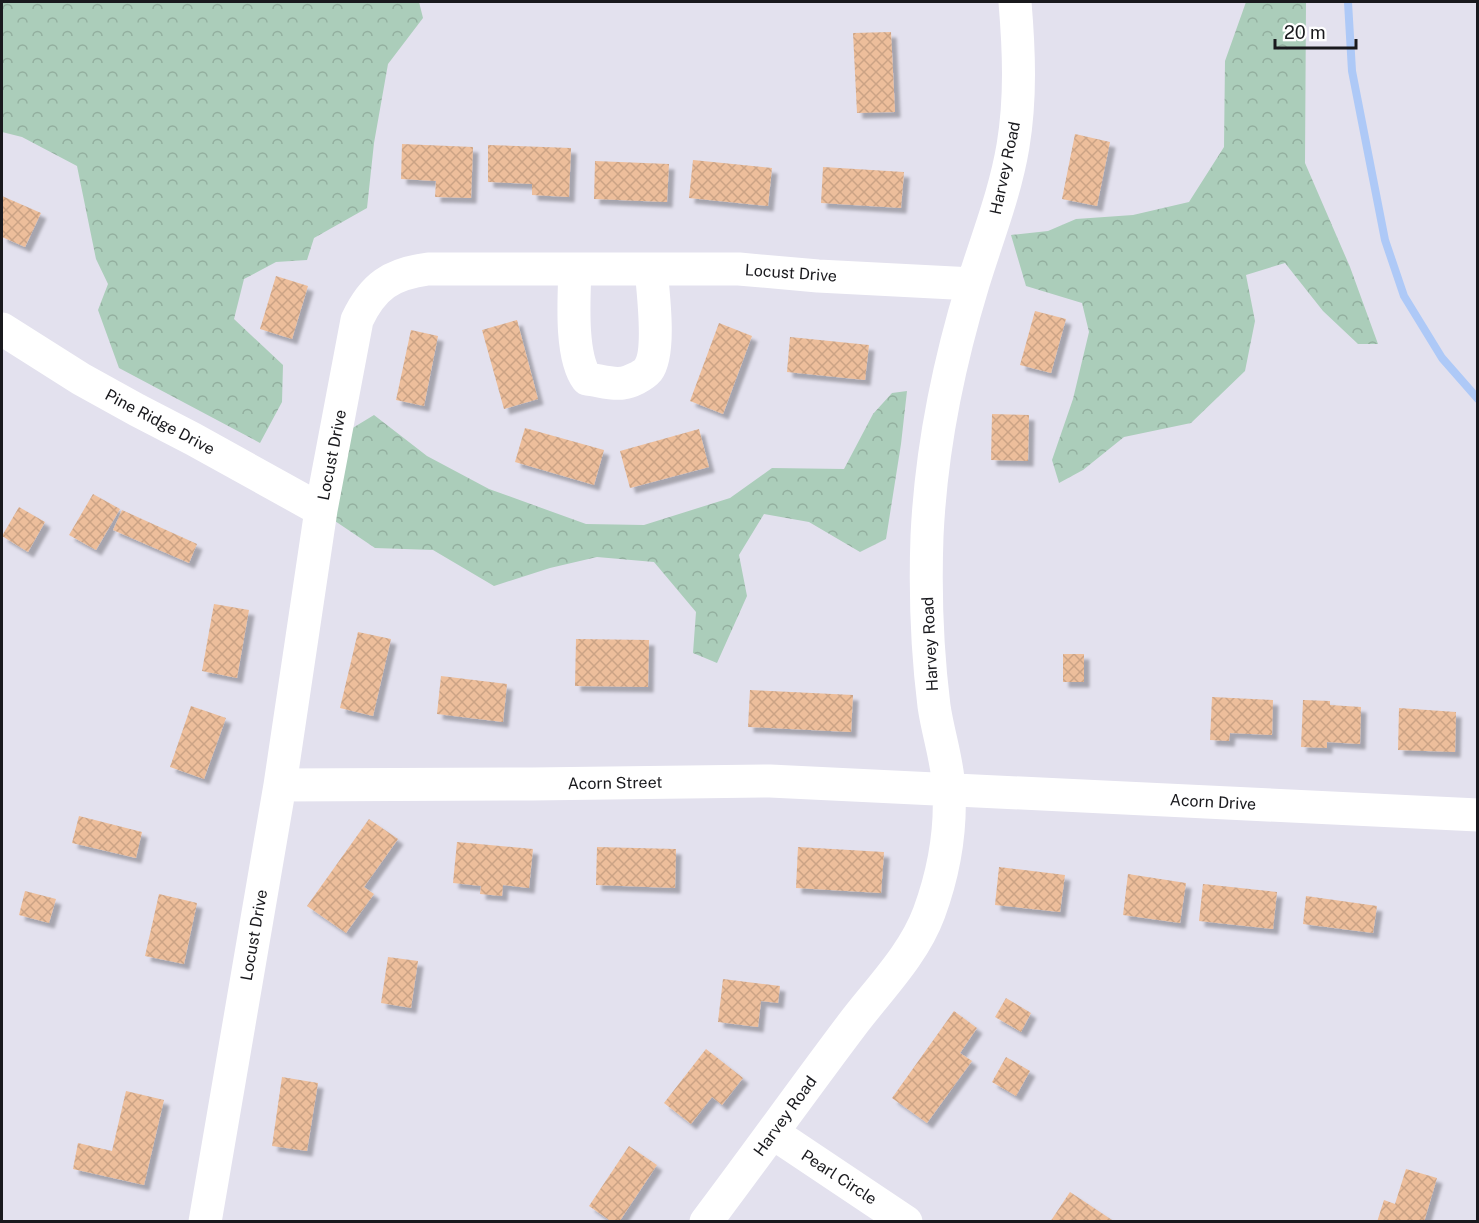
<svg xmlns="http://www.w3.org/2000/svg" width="1479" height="1223" viewBox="0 0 1479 1223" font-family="'Public Sans',sans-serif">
  <defs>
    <pattern id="forest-crowns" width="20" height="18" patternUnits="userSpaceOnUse" patternTransform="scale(1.5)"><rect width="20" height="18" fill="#abcdba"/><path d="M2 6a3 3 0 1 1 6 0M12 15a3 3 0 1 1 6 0" fill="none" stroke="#93af9f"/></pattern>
    <pattern id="building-cross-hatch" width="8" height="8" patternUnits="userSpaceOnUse" patternTransform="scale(1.5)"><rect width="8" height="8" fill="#edbe9b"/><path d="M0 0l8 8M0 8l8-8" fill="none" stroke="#cba385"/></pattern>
    <filter id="shadow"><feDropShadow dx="5.5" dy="5.5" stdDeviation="1.5" flood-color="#0004"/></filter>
  </defs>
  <rect width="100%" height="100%" fill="#e3e1ee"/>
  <!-- forest -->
  <path fill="url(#forest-crowns)" d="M2,2H419L423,18L388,64L374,143L367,208L314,238L307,260L276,262L244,279L234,319L283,365L282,402L260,443L119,368L98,310L108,284L96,259L77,166L22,137L2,132Z
    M1246,2H1306L1305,163L1350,267L1378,344H1358L1323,311L1285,263L1246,275L1255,321L1245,371L1191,423L1124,437L1083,470L1059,483L1052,460L1073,399L1089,332L1082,303L1026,286L1011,235L1048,231L1076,219L1133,215L1189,202L1224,147L1225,61Z
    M907,391L901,444L886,539L860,552L809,522L764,514L739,555L747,596L717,663L693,653L696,612L654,562L597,557L550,568L494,586L433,550L375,548L335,521L351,429L374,415L427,456L489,489L586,524L644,525L730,498L772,468L844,469L873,414L892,393Z"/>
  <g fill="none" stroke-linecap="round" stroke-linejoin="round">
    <!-- stream -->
    <path stroke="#aec9f7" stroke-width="8" d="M1348,2L1352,71L1385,240L1404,296L1442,358L1478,399"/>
  </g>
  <!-- building -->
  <path fill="url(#building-cross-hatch)" filter="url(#shadow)" d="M891,32L895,112L857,113L853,33Z
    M1075,134L1110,142L1097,206L1062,199Z
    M402,144L473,147L471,198L435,197L436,181L401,179Z
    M488,145L571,148L569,197L532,195V184L488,182Z
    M693,160L772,168L768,206L689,198Z
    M595,161L669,164L667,202L594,199Z
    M823,167L904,172L901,208L821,203Z
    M2,196L41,213L25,247L2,237Z
    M276,276L308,286L292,339L260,329Z
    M1035,311L1066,319L1051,373L1020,365Z
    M517,320L538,399L504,409L482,330Z
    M719,323L752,336L723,414L690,401Z
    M411,330L438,336L424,406L396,400Z
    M790,337L869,345L865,380L787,372Z
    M992,414L1029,415L1028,461L991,460Z
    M525,428L604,450L594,485L515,462Z
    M699,429L709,467L630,488L620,451Z
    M93,494L120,509L96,550L69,535Z
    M19,507L45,522L28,552L2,536Z
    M122,510L197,544L189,563L113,530Z
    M214,604L249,610L237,678L202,671Z
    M358,632L391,639L373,716L340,708Z
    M576,639L649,640L648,687L575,686Z
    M1063,654H1084V682H1063Z
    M441,676L507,684L503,722L437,714Z
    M750,690L853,695L851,732L748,727Z
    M1212,697L1273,700L1272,735L1230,733L1229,741L1210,740Z
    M1303,700L1330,701V705L1361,707L1360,744L1327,742V748L1301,747Z
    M191,706L226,718L204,779L170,767Z
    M1399,708L1456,712L1455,752L1398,750Z
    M79,816L142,832L136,858L72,843Z
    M369,819L398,839L364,887L374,894L346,933L307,906Z
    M457,842L533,849L529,888L503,885L502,896L480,894L481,886L453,883Z
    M597,847L676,849L675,888L596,885Z
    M798,847L884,852L881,893L796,888Z
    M999,867L1065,875L1060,912L995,905Z
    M1128,874L1186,883L1180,923L1123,915Z
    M1203,884L1277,892L1273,929L1199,921Z
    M25,891L56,899L49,923L19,915Z
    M159,894L197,903L184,964L145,956Z
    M1306,896L1377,906L1373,933L1303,924Z
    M388,957L418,961L411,1008L381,1003Z
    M723,979L780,986L778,1003L761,1001L758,1027L718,1022Z
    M1006,998L1031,1013L1021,1032L995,1017Z
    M954,1011L977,1028L960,1053L972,1061L927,1123L892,1098Z
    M706,1049L743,1078L722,1105L712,1097L691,1124L664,1103Z
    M1006,1057L1030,1071L1016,1096L992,1082Z
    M282,1077L318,1083L307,1151L272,1146Z
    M126,1091L164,1100L144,1185L73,1169L78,1143L112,1151Z
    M629,1146L657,1165L619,1222H612L589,1206Z
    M1406,1169L1437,1178L1424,1222H1377L1384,1200L1395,1204Z
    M1070,1192L1115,1222H1050Z"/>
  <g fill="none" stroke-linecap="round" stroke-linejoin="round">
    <!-- minor -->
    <path stroke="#fff" stroke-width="33" d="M575,269C574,298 570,356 587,379C598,380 612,385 623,383C630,382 643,376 648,370C661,353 653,291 651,269
      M2,329L81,379L137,410L193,439L321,510
      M280,785L532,784L770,781L1478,815
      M773,1133L906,1222
      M205,1222L280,785L321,510L357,320C373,286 391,274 428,269H739L818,276L973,284
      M706,1222C755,1157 802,1091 851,1026C878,990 913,956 929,913C943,875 951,831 949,790C948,762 938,734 934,706C927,650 925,592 927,536C931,450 948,366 973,284C987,238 1005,194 1013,146C1021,98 1019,50 1015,2"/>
  </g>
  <g text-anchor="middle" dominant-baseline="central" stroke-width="6" stroke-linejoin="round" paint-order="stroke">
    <!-- street labels -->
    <g font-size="16" fill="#19191d" stroke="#fff">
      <text transform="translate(1005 168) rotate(-78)">Harvey Road</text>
      <text transform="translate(791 273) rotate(4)">Locust Drive</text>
      <text transform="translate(160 422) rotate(28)">Pine Ridge Drive</text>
      <text transform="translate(332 455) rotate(-79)">Locust Drive</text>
      <text transform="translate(930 644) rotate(-93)">Harvey Road</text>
      <text transform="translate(615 783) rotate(-1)">Acorn Street</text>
      <text transform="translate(1213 802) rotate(3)">Acorn Drive</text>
      <text transform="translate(254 935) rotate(-80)">Locust Drive</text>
      <text transform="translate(785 1116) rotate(-54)">Harvey Road</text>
      <text transform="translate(839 1177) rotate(33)">Pearl Circle</text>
    </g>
  </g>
  <!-- border -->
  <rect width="1479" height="1223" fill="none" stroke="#19191d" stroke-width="6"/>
  <!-- scale -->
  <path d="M1275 39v9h81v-9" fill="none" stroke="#19191d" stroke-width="3"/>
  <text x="1284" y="39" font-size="18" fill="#19191d" stroke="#ffffff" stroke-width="4.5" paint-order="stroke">20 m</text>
</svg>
